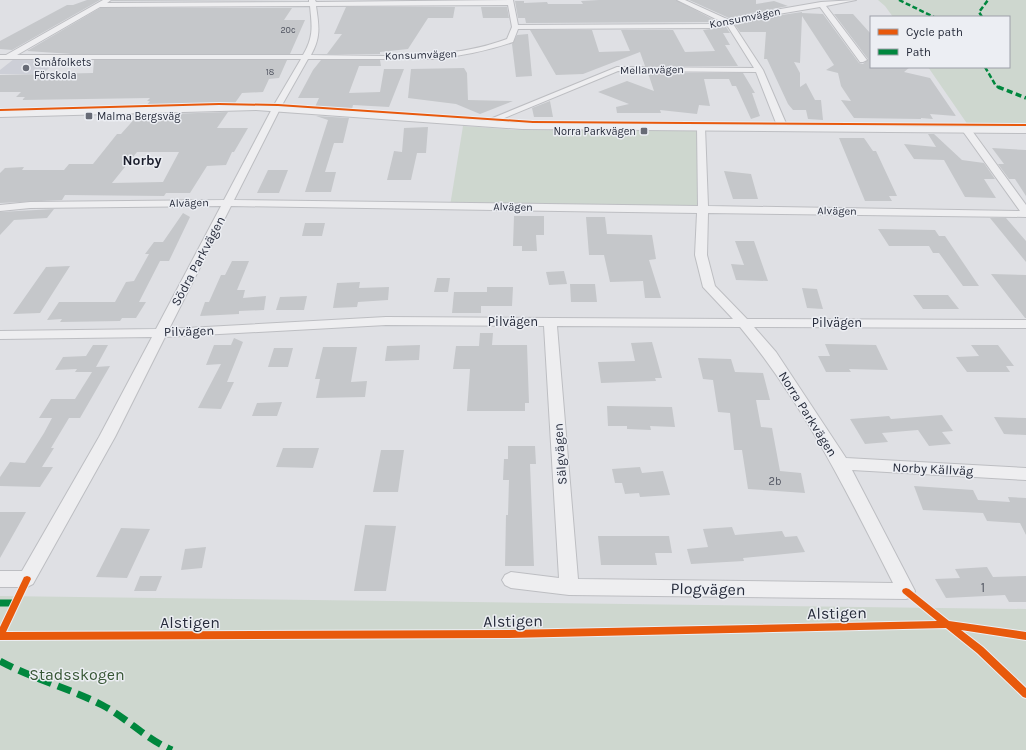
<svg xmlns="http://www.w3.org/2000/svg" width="1026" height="750" viewBox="0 0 1026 750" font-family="Karla,sans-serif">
  <rect width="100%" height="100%" fill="#dfe0e4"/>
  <!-- built -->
  <path fill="#cdcfd7" d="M14,59H60L42,74H0V70Z"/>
  <!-- green -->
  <path fill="#ced7cf" d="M878,0H1026V134L1017,125H968L928,67H1009V17H893L885,6Z
    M463,126L516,130L702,131L703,209L450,206Z
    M0,596L1026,609V750H0Z"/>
  <!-- building -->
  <path fill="#c5c7ca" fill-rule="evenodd" d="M87,0H100L12,50L0,49V41L67,5H73Z
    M112,0H296L112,1Z
    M599,0H676L718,22L526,23L525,18H518L515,1H524V3L547,2L548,4H583L581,1Z
    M689,0H756V4L774,1L788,6L741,15L729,18Z
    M346,7H455L453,18H428L408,49L380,52V54H327L342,34H334Z
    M481,7H507L509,18H483Z
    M100,8H292L284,20H305L290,54H72L27,51Z
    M802,12V13L823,14L859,63L863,64L868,59L834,14H853L871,34V67H910L904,72L930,78L956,116L930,114L933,119L921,118V119L854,118L841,100L851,101L841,86L838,73L826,70L834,65L802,16L800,63L794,62L800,73V87L806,83L815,100H821L823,120L808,119L806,110H793L788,104L767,59H764L766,32H740L735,25L743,21Z
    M726,27L730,33H723L730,45H725L738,66H645L640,52L583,74L556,75L530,30H592L599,52L630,51L621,30H673L685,52L715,51L703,30Z
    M528,34L532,76L516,77L512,44L517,35Z
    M94,60H287L279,78L269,79L263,92L242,93L235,103L146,106L150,101H147L150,98L22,100L25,97H16L21,92H0V75L93,73Z
    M321,60H380L381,66H359L349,93L380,92L384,69H404L389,107L353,105L352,109L315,107L319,98H298L313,70Z
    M464,68L467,73L468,100L513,101L480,114L456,104L408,98L411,69Z
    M648,73H743L755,93H752L760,116L751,119L736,86H732L729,79H704L710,106L699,105L697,114L660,110L661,113H617L616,107L629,104L598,92L627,81L654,91Z
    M550,101L553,117H534L532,108Z
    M228,112L217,128H248L234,152H232L226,165L207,166L190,193H166L164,196L65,195L62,200L0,203V173L5,168L24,167L22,170H64L69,164H93L117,134H121L138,115ZM137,152H179L163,182L112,183Z
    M316,116L349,118L343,143H334L325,172H336L331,192H305L328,120Z
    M428,127L426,153H417L411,180H387L394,151L402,152L404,128Z
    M928,134H934L962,160L984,163L995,179H984L996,198L965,197L944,160L914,159L904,144L936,147Z
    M839,138H864L873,151H876L897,196H889L892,201H865Z
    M992,148L1026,150V196L1015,179H1009L998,164H1004Z
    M268,170H288L279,193H257Z
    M724,171L751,174L758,199H733Z
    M54,209L47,218L14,220L0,235V212Z
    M183,213L190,217L169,261H160L139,302H146L136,318H122L120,321L60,322L62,319L47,320L59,302H115L126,282L134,281L149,254H145L154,242H163Z
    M514,216H544V235H536L537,251H522V246H513Z
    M586,217H605L607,234L652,235L656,259L649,260L661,298H645L643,281L610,282L604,255H589Z
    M990,218H1006L1026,241V262Z
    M305,223H325L322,236H302Z
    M878,229L935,230L939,236H945L979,286H963L939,253H933L929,246H889Z
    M735,241H754L768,281L736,280L731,264L744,265Z
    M232,261H249L237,290H245L243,298L266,296L264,310L239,311V314L200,316L205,302H209L221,275H225Z
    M70,266L40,313L13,314L46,267Z
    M564,271L567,284L549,285L546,272Z
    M991,274L1026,275V318H1025Z
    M437,278H450L448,292H434Z
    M360,282L359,288L389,287L388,300L358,302L357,307L333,308L337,283Z
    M570,284H595L597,302H571Z
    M487,287H513L512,306H481V313H452L454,292H487Z
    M802,288L817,289L823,309L807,308Z
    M913,295H948L959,309H923Z
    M307,296L304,310H276L280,297Z
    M480,333H493L492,345H527L529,403H525V411H467L470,369H453L456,346H479Z
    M234,338L243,342L227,382H234L221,409L198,408L221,364L206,365L214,345H231Z
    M652,342L662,378H655L656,381L601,383L598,362L635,361L631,343Z
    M825,344L876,345L888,370L849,369L851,372H826L818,356H830Z
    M93,345H108L96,367L110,366L80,418H69L51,448H54L42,467H53L40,487L0,486V477L10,462L25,463L44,433L52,418H39L51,399H75L92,372H75L77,369L55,370L63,357L86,356Z
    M420,345L419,360L385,361L387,346Z
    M971,345H998L1014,366H1006L1010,372H967L956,357L979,356Z
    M323,347H357L351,382L367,381L365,397L316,398L320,379H315Z
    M274,348H293L288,367H268Z
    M698,358L731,359L735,372L763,373L770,400H756L761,427L772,428L780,471L801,473L805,493L748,489L742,450H734L730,413L718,412L713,380L703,379Z
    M282,402L277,416H252L257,403Z
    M607,406L672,407L675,427L650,426L651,430L627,429V426H608Z
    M942,415L953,431L942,432L951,444L929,446L918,430L882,433L888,442L865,444L850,419L889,416L891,419Z
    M994,417L1026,418V435L1004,434Z
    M508,446H535L536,464H530L534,566H505L506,515H508L509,480H503L504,459H508Z
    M283,448H319L313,468L276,467Z
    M381,450H404L398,492H373Z
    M640,467L642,473L663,471L670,495L640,497L639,493L625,494L622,483H615L612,469Z
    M914,486L973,490L978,500L1010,502L1008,497L1026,498V535L1020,523L987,521L983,513L923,510Z
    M0,512H26L0,558Z
    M365,525L396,526L386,591H354Z
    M732,527L735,535L782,531L785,537L797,536L805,552L743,558L744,561L691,564L687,549L708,547L703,529Z
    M121,528L150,529L127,578L96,577Z
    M598,536H669L672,553H655L657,565H601Z
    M206,547L202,568L181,570L185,549Z
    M987,567L993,577L1026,576V602H1009L1005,595L946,598L935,579L960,578L955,569Z
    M140,576H162L156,591H134Z"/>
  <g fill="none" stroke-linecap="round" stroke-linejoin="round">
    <!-- minor casing -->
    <g stroke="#bdbec2" stroke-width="2">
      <path id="minor" d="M103,0H111L107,3L309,2V0H315L316,2L513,0L518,25L715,24L722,22L677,0H685L729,20L741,16L821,2L856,0L826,6L867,60L863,62H860L820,7L743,20L733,24L763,70L788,128L783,131L778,128L756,72L618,71L485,126H479L478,124L617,67L754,68L727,25L715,28L518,29L513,42C487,51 461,56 434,59H308L282,105L234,200L698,206L697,127L701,124L705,127L708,206L1020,211L962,130L964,128H970L1026,205V217L708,213L707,255L715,286L747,319L1026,320V328L754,327L776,352L846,458L1026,468V480L852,470L915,591L912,597L906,599L569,595L511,588L505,585L502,580L505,575L511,572L559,578L544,326L386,325L165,337L115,437L33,584L27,587H0V571H22L99,437L152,337L0,339V331L156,329L221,206L30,208L0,211V205L30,202L224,200L274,105L301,59H0V55H6ZM508,5L512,27L507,39C445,62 376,55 311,55C321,37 319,26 316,6ZM310,6C312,26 314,37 303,55H17L100,7ZM231,206L697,213L695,255L703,287L733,319L386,317L169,329ZM557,326L740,327C804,404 848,494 893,583L578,579Z"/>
    </g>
    <!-- tertiary casing -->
    <g stroke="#bdbec2" stroke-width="2">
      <path id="tertiary" d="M256,104L522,123L1026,127V133L522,129L256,110L0,117V111Z"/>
    </g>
    <!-- minor -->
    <use href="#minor" fill="#eeeef0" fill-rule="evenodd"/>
    <!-- tertiary -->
    <use href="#tertiary" fill="#eeeef0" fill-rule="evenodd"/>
    <!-- quiet-far2 -->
    <path stroke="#00873e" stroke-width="2.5" stroke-dasharray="5 2.5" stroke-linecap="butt" d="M899,0L934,17
      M982,17L979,12L988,0
      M985,67L996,86L1000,88"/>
    <!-- quiet-far1 -->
    <path stroke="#00873e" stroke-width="3.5" stroke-dasharray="6 3.5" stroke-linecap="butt" d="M998,87L1026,98"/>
    <!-- quiet -->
    <path stroke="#00873e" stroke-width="7" stroke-dasharray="14 7" stroke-linecap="butt" d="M0,603H15
      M0,661C33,679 69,688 102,705C127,718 146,739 172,750"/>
    <!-- cycleway casing -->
    <g stroke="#eceef3" stroke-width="2">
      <path id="cycleway" d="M219,103L278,104L533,121L1026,124V126L533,123L278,106L219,105L0,111V109Z
        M27,576L30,577L31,579L6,632L509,630L937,621L903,593L902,591L903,589L906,588L909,589L949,621L1026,632V640L961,630L983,647L1026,688V698L1023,697L977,653L946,628L509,638L0,640V627L24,577Z"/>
    </g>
    <!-- cycleway -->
    <use href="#cycleway" fill="#e8590c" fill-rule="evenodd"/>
  </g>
  <!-- markers -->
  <g fill="#676b76" stroke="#eceef3" stroke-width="1.5">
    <circle cx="26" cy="68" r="4"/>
    <rect x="85" y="112" width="8" height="8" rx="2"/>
    <rect x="640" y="127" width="8" height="8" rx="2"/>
  </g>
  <g text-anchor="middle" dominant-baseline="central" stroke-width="3" stroke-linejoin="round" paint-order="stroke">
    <!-- far-number labels -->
    <g font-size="9" fill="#505460">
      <text x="288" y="30">20c</text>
      <text x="270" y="72">18</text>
    </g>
    <!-- far-street labels -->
    <g font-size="11" fill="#272c3b" stroke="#eceef3">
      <text transform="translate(745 18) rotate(-11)">Konsumvägen</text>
      <text transform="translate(421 55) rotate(-2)">Konsumvägen</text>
      <text transform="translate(652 70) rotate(-1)">Mellanvägen</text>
      <text transform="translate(189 203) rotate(-1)">Alvägen</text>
      <text transform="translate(513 207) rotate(1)">Alvägen</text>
      <text transform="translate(837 211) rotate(1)">Alvägen</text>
    </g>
    <!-- far-poi labels -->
    <g font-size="11" fill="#272c3b" stroke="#eceef3" text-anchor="start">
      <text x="34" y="62">Småfolkets<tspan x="34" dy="13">Förskola</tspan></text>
      <text x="97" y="116">Malma Bergsväg</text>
      <text x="636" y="131" text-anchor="end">Norra Parkvägen</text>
    </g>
    <!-- number labels -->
    <g font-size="11" fill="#505460">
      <text x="775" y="481">2b</text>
    </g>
    <!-- street labels -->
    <g font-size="13" fill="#272c3b" stroke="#eceef3">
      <text transform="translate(198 261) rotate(-62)">Södra Parkvägen</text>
      <text x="513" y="321">Pilvägen</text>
      <text x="837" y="322">Pilvägen</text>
      <text transform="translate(189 331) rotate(-2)">Pilvägen</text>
      <text transform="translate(808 414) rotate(58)">Norra Parkvägen</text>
      <text transform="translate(560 454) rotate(-94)">Sälgvägen</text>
      <text transform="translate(933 469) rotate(3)">Norby Källväg</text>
    </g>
    <!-- near-number labels -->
    <g font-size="13" fill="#505460">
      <text x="983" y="587">1</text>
    </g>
    <!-- far-district labels -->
    <g font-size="14" font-weight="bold" fill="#1a1d2b" stroke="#eceef3">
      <text x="142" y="160">Norby</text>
    </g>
    <!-- near-street labels -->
    <g font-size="16" fill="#272c3b" stroke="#eceef3">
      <text transform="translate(708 589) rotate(1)">Plogvägen</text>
      <text transform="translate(837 613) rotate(-1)">Alstigen</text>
      <text transform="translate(513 621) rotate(-1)">Alstigen</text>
      <text x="190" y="622">Alstigen</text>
    </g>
    <!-- near-park labels -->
    <g font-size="16" fill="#375635" stroke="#eceef3">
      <text x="77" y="674">Stadsskogen</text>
    </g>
  </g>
  <!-- legend -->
  <rect x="870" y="16" width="140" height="52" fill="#eceef3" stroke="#9da0a9"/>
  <rect x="878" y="29" width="20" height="6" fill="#e8590c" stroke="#9da0a9"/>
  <text x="906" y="36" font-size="12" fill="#272c3b">Cycle path</text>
  <rect x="878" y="49" width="20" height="6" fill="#00873e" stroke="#9da0a9"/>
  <text x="906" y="56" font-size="12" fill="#272c3b">Path</text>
</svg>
